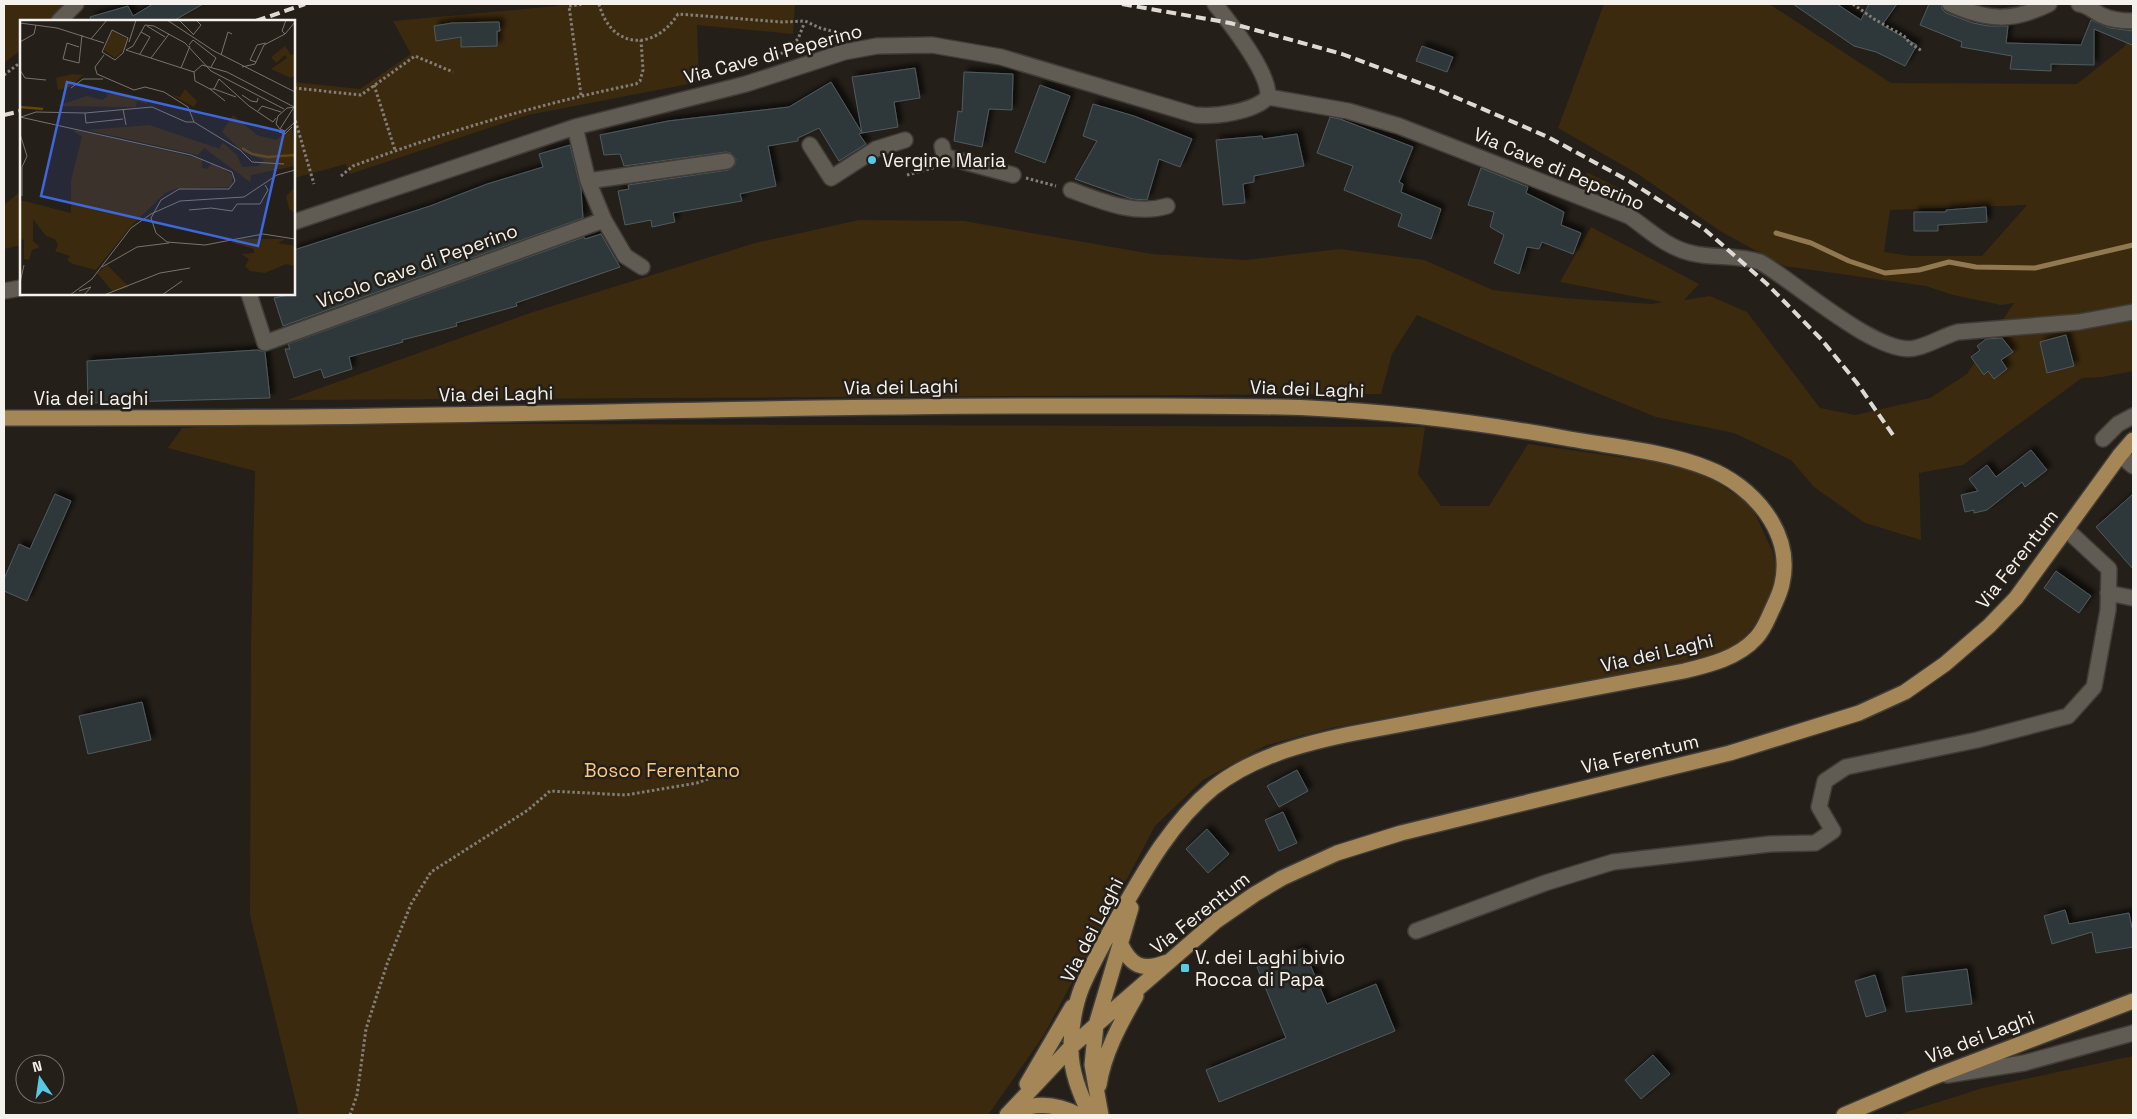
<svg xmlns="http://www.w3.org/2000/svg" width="2137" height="1119" viewBox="0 0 2137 1119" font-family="'Space Grotesk',sans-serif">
  <defs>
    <filter id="shadow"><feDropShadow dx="4.5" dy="-4.5" stdDeviation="2.5" flood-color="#0009"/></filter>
  </defs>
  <rect width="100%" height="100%" fill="#241f19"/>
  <!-- green -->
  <path fill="#3c2a0e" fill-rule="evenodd" d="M4,4H65L51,21H21V50L4,63Z
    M561,4H795L793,34L697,25L699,82L528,115L350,174L346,164L294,178V82L360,89L411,54L393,21L556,6Z
    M1604,4H1769L1891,83L2077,84L2125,46L2133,24V371L2102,377L2082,378L1963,465L1919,473L1921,540L1865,523L1814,487L1791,460L1734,433L1656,417L1585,388L1417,315L1392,354L1381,394L287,400L530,313L755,243L859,220L964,221L1152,254L1246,260L1339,249L1424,260L1493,290L1563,298L1652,304L1663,302L1560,282L1591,227L1699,284L1684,300L1710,296L1747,312L1820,408L1855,415L1930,398L1967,374L2014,303L2001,305L1953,295L1926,286L1784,266L1720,231L1638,174L1558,128ZM2027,205L1982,256H1910L1884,252L1890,210Z
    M1586,172L1633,195L1631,199L1581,183L1587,180Z
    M21,191V245L4,249V205Z
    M263,423L1425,427L1418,474L1441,506H1489L1528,444L1675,465L1712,479L1751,505L1772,550L1778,575L1759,621L1735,647L1693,662L1331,728L1267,745L1203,780L1155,826L1044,1035L988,1115H299L250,915L251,643L255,471L168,448L182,428Z
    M2133,1056V1115H1897L1983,1088Z"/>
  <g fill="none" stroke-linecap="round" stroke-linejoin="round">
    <!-- stream -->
    <path stroke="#907950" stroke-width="5" d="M1776,233L1811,243L1849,261L1885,273L1919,270L1949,262L1976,267L2035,268L2133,245"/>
  </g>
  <!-- building -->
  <path fill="#2d373a" stroke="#505b5e" filter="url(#shadow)" d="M153,4H203L173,21H91L90,17L128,6L133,16Z
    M1793,4H1837L1861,20L1869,4H1897L1882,25L1917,45L1905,66L1876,52L1854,46Z
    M1929,4H1941L1942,9L1946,13L1973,23L1988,26H2008L2006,43L2081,45L2091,20L2110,28L2133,31V42L2132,45L2094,29V65L2051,64V71L2010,69L2012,56L1961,47L1962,42L1920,25Z
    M499,22L500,31H497V46L461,47V37L436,41L434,26L452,23Z
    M1422,46L1453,57L1447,72L1416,61Z
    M915,68L920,98L894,102L898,127L862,133L852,77Z
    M964,72L1013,74L1012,110L989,109L982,147L954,141L958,111L962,112Z
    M831,82L862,133L859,134L866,144L839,161L819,128L798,138V141L768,146L776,186L740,194L742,201L673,213L675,222L652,227L651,220L625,225L618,191L629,189L628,185L728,170L735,165L736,159L731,153L726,152L624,166L620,154L604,155L600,135L668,121L789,107Z
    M1040,85L1070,96L1045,163L1015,152Z
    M1093,104L1134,116L1192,139L1180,167L1159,159L1147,200L1132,199L1075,179L1097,141L1083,136Z
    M1330,117L1340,119L1413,147L1399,182L1403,184L1401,192L1441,209L1431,239L1398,226L1402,214L1344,190L1353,166L1317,153Z
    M1297,134L1304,166L1254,176V182L1243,184L1245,203L1223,205L1216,140L1262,136L1263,139Z
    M570,145L581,189L583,218L283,326L274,298L294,294V250L430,206L487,184L543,167L539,154Z
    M1481,168L1528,187L1526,193L1564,212L1561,225L1581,233L1573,254L1542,242L1539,249L1527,247L1519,274L1494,263L1504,235L1490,227L1494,212L1468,205Z
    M1986,207L1987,222L1938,225V231H1914V212H1946V210Z
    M601,234L620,267L516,303L517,306L456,323L457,326L402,340L403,342L349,357L352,369L324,378L321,369L294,378L285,349H290L288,344L584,237L585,239Z
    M2066,335L2074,366L2047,373L2040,342Z
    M2002,338L2013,352L2001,360L2007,369L1994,379L1988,371L1984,375L1971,357L1980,350L1977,346L1986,339Z
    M257,350L265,352L270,398L88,403L87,361Z
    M2031,450L2047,470L2025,487L2022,482L1987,510L1974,513V510L1965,512L1961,495L1978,491L1969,479L1987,465L1996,477Z
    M55,494L71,501L27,601L4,591V579L19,544L30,549Z
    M2133,494V569L2096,527Z
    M2056,571L2091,596L2079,613L2044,588Z
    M142,702L151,740L88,754L79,716Z
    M1297,770L1308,791L1279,807L1267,786Z
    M1283,812L1297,843L1279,851L1265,820Z
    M1207,829L1229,854L1208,873L1186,849Z
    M2065,910L2069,924L2129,913L2132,928H2133V947L2096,953L2092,932L2052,944L2044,916Z
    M1303,948L1327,1004L1376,984L1395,1031L1219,1102L1206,1070L1286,1038L1257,967Z
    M1967,969L1972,1004L1906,1012L1902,977Z
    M1875,975L1886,1011L1866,1017L1855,981Z
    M1653,1055L1670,1074L1641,1099L1625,1080Z"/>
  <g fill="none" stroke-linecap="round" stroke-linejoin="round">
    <!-- minor casing -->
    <g stroke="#403c37" stroke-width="18">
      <path id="minor" d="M1950,4C1988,21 2012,22 2049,4
        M2079,4C2088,5 2093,11 2101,15C2111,20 2122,21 2133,21
        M59,21L76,4
        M1268,97L1348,111L1399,126L1629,216C1649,230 1666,247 1691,253C1714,259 1737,254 1760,262C1793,280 1878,357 1915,348C1930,345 1943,336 1958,332L2079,322L2133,312
        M575,127L588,181L604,220L625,256L642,267
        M810,145L831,178L876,149L905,140
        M942,146L944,155L950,158L1013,175
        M588,181L727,161
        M1071,190C1101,201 1135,216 1167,206
        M294,222L575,127L746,84L844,52L877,46L932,45L1001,57L1195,115C1215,117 1254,112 1268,97C1270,73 1230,23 1215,4
        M4,291L21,288
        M249,294L265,343L604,220
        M2103,439L2118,424L2133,416
        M2120,455L2133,466
        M2108,593L2133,598
        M1416,931L1545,883L1613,862L1770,844L1815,843L1833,831L1819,807L1825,781L1846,767L1977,740L2068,716L2094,687L2108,610L2109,569L2066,529
        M1947,1075L2024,1063L2133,1033"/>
    </g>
    <!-- major casing -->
    <g stroke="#403c37" stroke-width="18">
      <path id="major" d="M4,418C128,418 252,418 376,416C610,413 845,405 1079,406C1156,406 1233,405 1310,408C1397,412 1484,423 1570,439C1615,447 1664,451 1707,468C1752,485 1794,532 1782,584C1780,594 1775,603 1771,612C1767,621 1763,631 1756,638C1738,658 1709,665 1684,671L1350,734C1302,744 1252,757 1213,788C1169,824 1141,877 1113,926C1102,946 1091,966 1082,987C1075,1004 1071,1028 1071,1046C1070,1070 1080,1094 1090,1115
        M1120,943C1131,966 1142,972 1167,962
        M1027,1084L1072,1007
        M1099,1085C1104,1053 1120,1024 1136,996
        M1011,1113C1034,1102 1056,1103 1078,1115
        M1007,1115L1071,1047L1096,1025L1216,921L1255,894L1282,878L1337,853L1401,833L1730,753L1859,713L1905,692L1945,664L1989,626L2016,598L2120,455L2133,440
        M1101,1115L1092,1065L1096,1025L1131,908
        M1844,1115L1931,1078L2133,1001"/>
    </g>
    <!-- path -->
    <path stroke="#827e79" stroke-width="3" stroke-dasharray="2.5 2.5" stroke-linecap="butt" d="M599,4C611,49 654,52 678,14L782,22L805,21L820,28L847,35
      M1853,4L1874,19L1904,36L1910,43L1922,51
      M781,54L798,39L804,24
      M4,75L21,62
      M374,85L395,150
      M294,88L361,95L415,56L453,72
      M581,95L569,6L584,4
      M294,116L314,184
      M907,175L937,167
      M341,176L353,166C445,132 539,104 636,84L640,81L643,70L641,40
      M1026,178L1056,186
      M350,1115L357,1095L366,1029L387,964L411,904L431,872L528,810L550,791L626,795L697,783L738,768"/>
    <!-- minor -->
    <use href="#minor" stroke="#605b53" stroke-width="15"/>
    <!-- major -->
    <use href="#major" stroke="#a48657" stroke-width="15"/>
    <!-- rail -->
    <path stroke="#dddad5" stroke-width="4" stroke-dasharray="10 5" stroke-linecap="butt" d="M1122,4L1230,23L1342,54L1441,91L1548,137L1629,181L1703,228L1767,284L1821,339L1857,383L1895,438
      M256,21L305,4
      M4,115L21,111"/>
  </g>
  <!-- markers -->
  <g fill="#58c9e4" stroke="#241f19" stroke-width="2">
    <circle cx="872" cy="160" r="5"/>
    <rect x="1180" y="963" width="10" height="10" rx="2.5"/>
  </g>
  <g text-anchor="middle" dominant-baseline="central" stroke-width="5" stroke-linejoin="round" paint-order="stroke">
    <!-- street labels -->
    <g font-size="19" fill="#f5f2ed" stroke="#241f19">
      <text transform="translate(773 54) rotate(-15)">Via Cave di Peperino</text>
      <text transform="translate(1559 169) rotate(23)">Via Cave di Peperino</text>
      <text transform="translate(417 266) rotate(-20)">Vicolo Cave di Peperino</text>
      <text transform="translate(901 387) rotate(-1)">Via dei Laghi</text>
      <text transform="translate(1307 389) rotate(2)">Via dei Laghi</text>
      <text transform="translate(496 394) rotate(-1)">Via dei Laghi</text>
      <text x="91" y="398">Via dei Laghi</text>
      <text transform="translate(2017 559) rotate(-52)">Via Ferentum</text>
      <text transform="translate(1657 653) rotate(-13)">Via dei Laghi</text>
      <text transform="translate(1640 754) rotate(-13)">Via Ferentum</text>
      <text transform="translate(1200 913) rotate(-38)">Via Ferentum</text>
      <text transform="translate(1092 930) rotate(-63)">Via dei Laghi</text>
      <text transform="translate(1980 1037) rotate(-21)">Via dei Laghi</text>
    </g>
    <!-- poi labels -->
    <g font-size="19" fill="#f5f2ed" stroke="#241f19" text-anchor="start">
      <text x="882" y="160">Vergine Maria</text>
      <text x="1195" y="957">V. dei Laghi bivio<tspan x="1195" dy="22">Rocca di Papa</tspan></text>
    </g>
    <!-- park labels -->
    <g font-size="19" fill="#fcc97d" stroke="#241f19">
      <text x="662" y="770">Bosco Ferentano</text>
    </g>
  </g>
  <!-- overview -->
  <g transform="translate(20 20)">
    <rect width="275" height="275" fill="#241f19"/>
    <path d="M92,11L107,19L103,31L95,38L84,30ZM265,26L271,35L275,34V55L271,58L251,49L267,38L265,35L256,43L251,37ZM52,54L63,55L50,67L38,70L36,58ZM165,69L177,81L174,87L152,75L160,77ZM87,74L108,75L128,81L127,84L117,81L116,87L37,86L67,76L82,80L87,77ZM213,95L237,115L256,120L272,108L275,146L231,155L230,162L184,128L178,135L67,110L129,105L206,131L199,128L203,123L217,135L222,147L238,146L244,140L222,131L202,112ZM56,110L182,139V148L187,149L192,143L213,155L211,167L158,168L145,173L111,206L76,250L53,244L47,240L50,236L35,231L38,225L35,219L26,216L13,199V221L20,227L12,230L9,240L4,239V220L0,219V180L51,193V161L62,116L54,112ZM275,167V193L269,189L266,176ZM223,219H265L258,223L275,226V246L266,244L245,253L230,251L225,246L229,239L221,234L234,233V229L210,222ZM87,245L109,267L93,272L77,253Z" fill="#3c2a0e"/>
    <path fill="none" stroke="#64450d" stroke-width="2.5" d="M0,87L23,89M222,128L232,134L248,137L275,135"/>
    <path fill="none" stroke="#78736e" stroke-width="1" d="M147,0L194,31L275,72M159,0L173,14M266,0L262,11L265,14L275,2M0,3L37,8L84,23M125,5L134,6L165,23L191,51L264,89M127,6L145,17M92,10L108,18L103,33L95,40L82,32ZM173,15L181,5L176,0M71,19L87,0M0,22L14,14L16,5M109,22L116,0M169,25L173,20L196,38L191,47M59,27L47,23L43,39L59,43L62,15M106,30L174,52M106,30L113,26L125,5M120,34L130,17L121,12M201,35L208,12L212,14M131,38L149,14M236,42L230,40L237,25L246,23M222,47L235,44L244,25L265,14M161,48L170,26M0,50L5,58L26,60M174,52L182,45L207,52L274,87M174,52L175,61L190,69H194L199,59M199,59L229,86L253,102L256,98M51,68L63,59H83M190,69L205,81M194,69L216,77M222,75L231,81L237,82L238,78M103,89L106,105M238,91L242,86L261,92M65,93L66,103L103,99M0,97L171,135L212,152L215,161L209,169H159L141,180L131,198L136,213L147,222L185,225L243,214L275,219M1,97L16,92L65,93L132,87L166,102H174L168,87L144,72L125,67L114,70L77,54L75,47L84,35M174,102L220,130L232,142L264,144M260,109L256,104L258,96L267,88L275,87M260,109L274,87M260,109L265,111L275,102M259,112L265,114L272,107M0,114L7,136L2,147V176M169,190L191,188L212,191L217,184H240L248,170L245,165M82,247L117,227L149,223M0,263L4,245M59,271L71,267L64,275M50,275L72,259L111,208L131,194L160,181L224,177L257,155L275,150M84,275L140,253L170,248M142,275L162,261"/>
    <path fill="#3d67db" fill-opacity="0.15" stroke="#3d67db" stroke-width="2.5" d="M47,62L264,112L238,226L21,176Z"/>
    <rect width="275" height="275" fill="none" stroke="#f5f2ed" stroke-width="2.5"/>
  </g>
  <!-- border -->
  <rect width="2137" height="1119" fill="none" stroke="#f5f2ed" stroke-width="10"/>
  <!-- north arrow -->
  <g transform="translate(40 1079) rotate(347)"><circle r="24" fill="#241f19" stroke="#78736e"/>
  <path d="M0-4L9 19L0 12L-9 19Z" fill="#58c9e4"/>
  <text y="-8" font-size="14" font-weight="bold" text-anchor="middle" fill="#f5f2ed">N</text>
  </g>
</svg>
